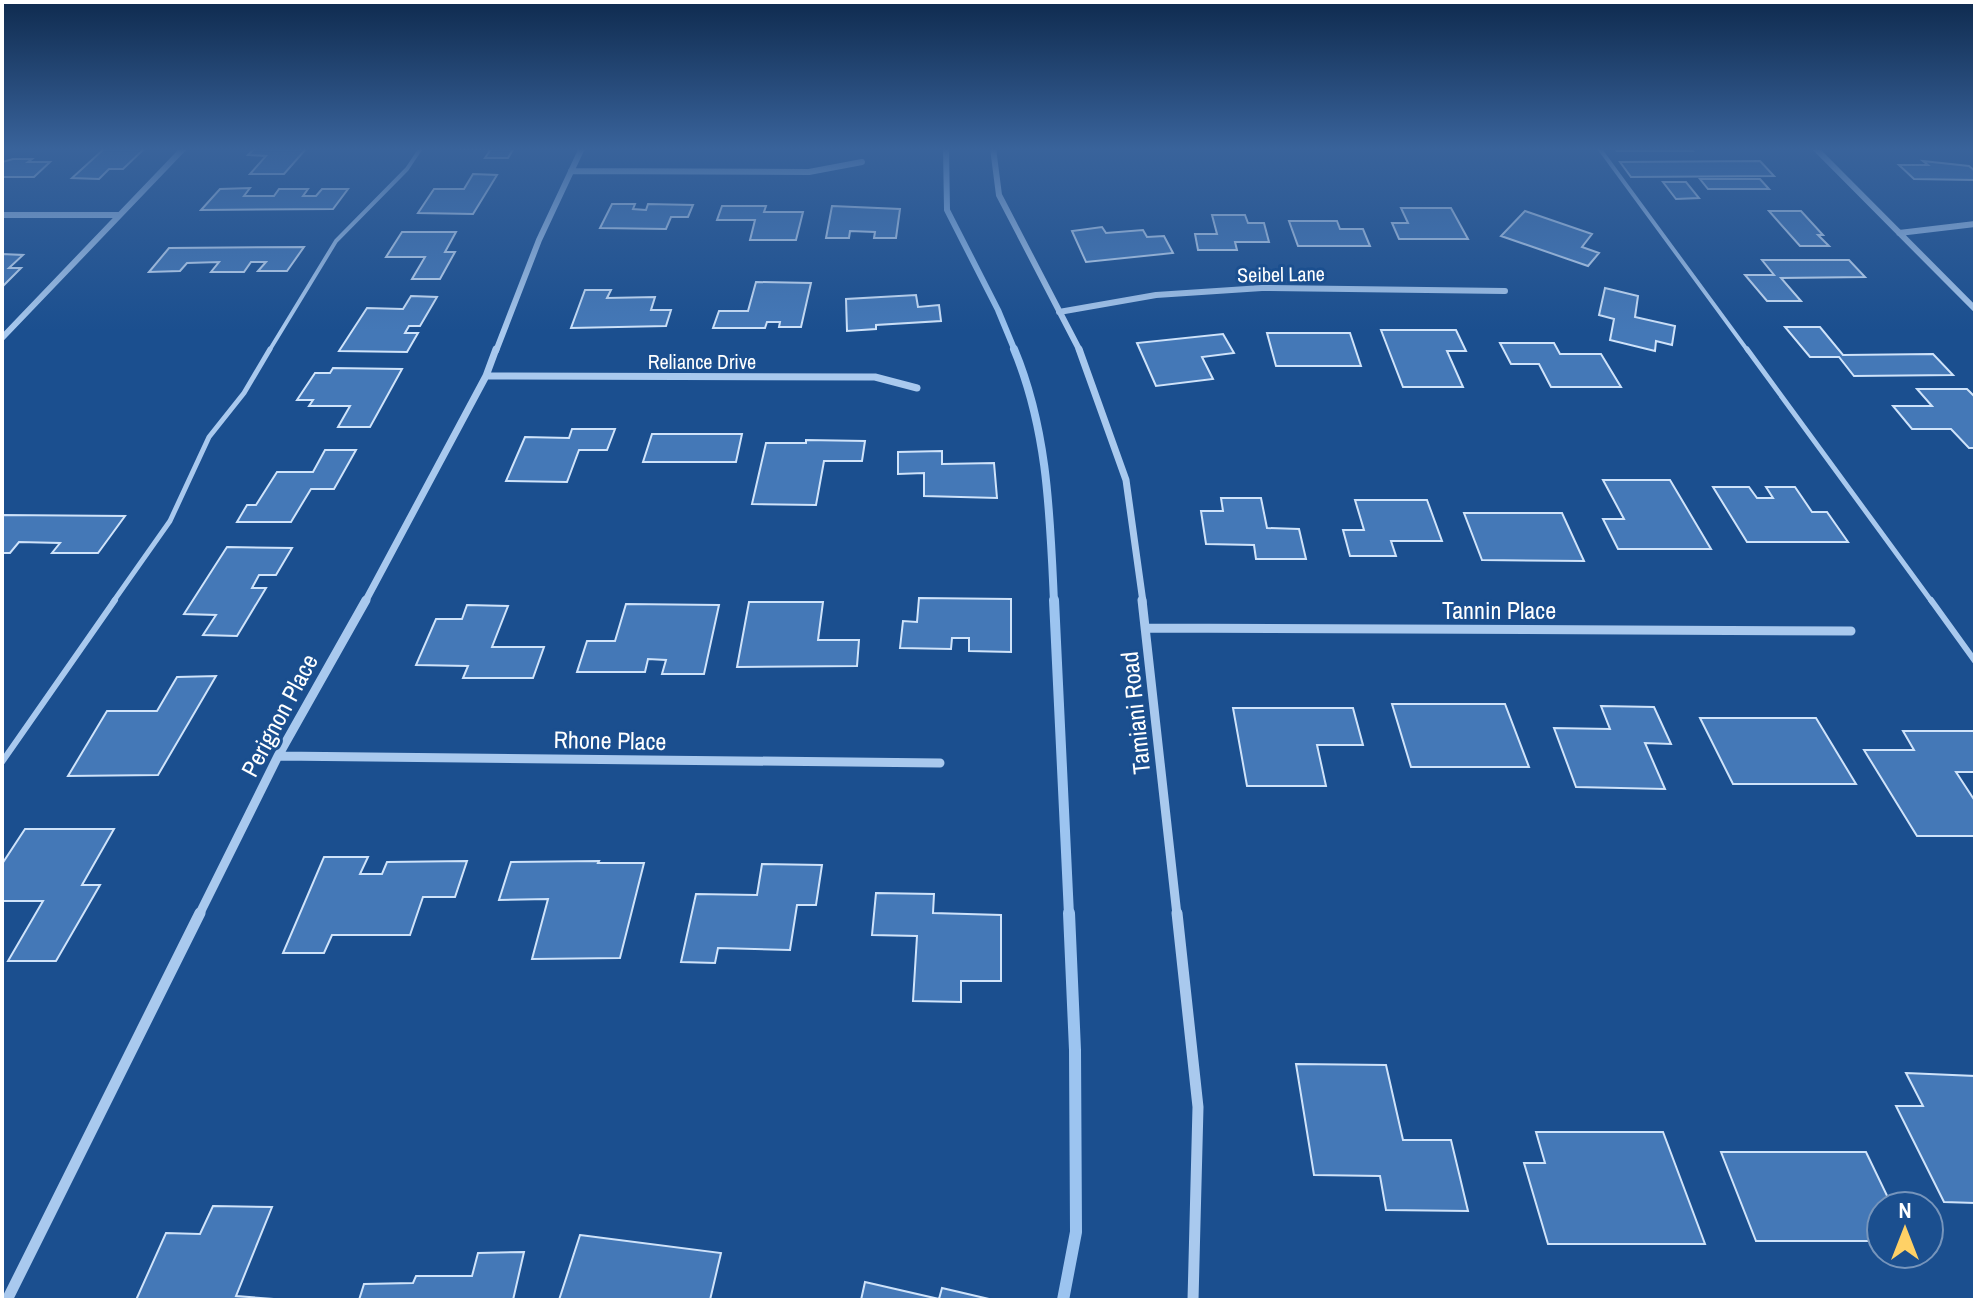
<svg xmlns="http://www.w3.org/2000/svg" width="1977" height="1302" viewBox="0 0 1977 1302" font-family="'Archivo Narrow',sans-serif">
  <rect width="100%" height="100%" fill="#1b4f8f"/>
  <g fill="none" stroke-linecap="round" stroke-linejoin="round">
    <!-- stream-far3 -->
    <path stroke="#9cc4f0" stroke-width="6" d="M946,148L947,210L998,310L1015,351"/>
    <!-- stream-far2 -->
    <path stroke="#9cc4f0" stroke-width="8" d="M1014,349C1048,430 1050,516 1054,602"/>
    <!-- stream-far1 -->
    <path stroke="#9cc4f0" stroke-width="10" d="M1054,600L1069,915"/>
    <!-- stream -->
    <path stroke="#9cc4f0" stroke-width="12" d="M1063,1300L1076,1232L1075,1050L1069,913"/>
  </g>
  <!-- building -->
  <path fill="#4478b7" stroke="#cfe3fa" stroke-width="2" d="M105,148H145L123,169H109L99,179L72,178Z
    M255,148H284L306,149L284,174H250L266,156L248,155Z
    M514,148L508,158H485L491,149H459Z
    M1615,148H1691L1693,151H1617Z
    M13,159H32L28,162H50L34,177H2V162Z
    M1760,161L1774,176L1631,177L1620,162Z
    M1923,161L1969,166L1975,171V180L1914,179L1899,165H1928Z
    M473,174L497,175L473,214L418,213L434,189H464Z
    M1700,179H1760L1769,189H1708Z
    M1663,182H1686L1699,198L1676,199Z
    M250,188L244,196H274L279,189H308L303,196H316L322,189H348L333,209L201,210L220,189Z
    M612,204H635L633,209L646,210L648,204L693,205L688,217H671L666,229L600,228Z
    M722,206H766L764,212H803L796,240H750L755,220H717Z
    M832,206L900,209L896,238H874L875,232L850,231L849,238H826Z
    M1401,208H1451L1468,239H1399L1392,223H1408Z
    M1525,211L1592,234L1582,247L1599,253L1588,266L1501,236Z
    M1769,211H1801L1823,235H1818L1829,246H1800Z
    M1212,215H1245L1248,223H1264L1269,242H1235L1237,250H1198L1195,234H1217Z
    M1289,221H1337L1340,229H1363L1370,246H1298Z
    M1102,227L1106,233L1143,230L1147,237L1164,236L1173,253L1086,262L1072,231Z
    M402,232H456L445,252H455L440,279H412L425,257H386Z
    M304,247L287,271H258L266,262H251L244,272H211L219,262L187,263L180,271L149,272L169,248Z
    M2,254L23,255L9,268H21L2,287Z
    M1762,260H1849L1865,277L1781,278L1801,301H1767L1745,275H1774Z
    M756,282L811,283L801,327H779L780,322H767L765,328H713L719,311H748Z
    M1605,288L1638,296L1635,317L1675,326L1672,345L1656,341L1655,351L1610,340L1614,319L1599,315Z
    M585,290H611L607,298L655,297L651,310H671L666,326L571,328Z
    M916,295L918,307L939,305L941,321L876,325V329L847,331L846,299Z
    M411,296L437,297L420,326H409L405,333H418L407,352L339,351L367,308L403,309Z
    M1785,327H1820L1843,355L1933,354L1953,375L1854,376L1839,357H1810Z
    M1381,330H1456L1466,351H1447L1463,387H1403Z
    M1267,333H1350L1361,366H1276Z
    M1223,334L1234,353L1202,357L1213,379L1156,386L1137,343Z
    M1500,343H1554L1560,354H1601L1621,387H1551L1539,364H1511Z
    M333,368L402,369L370,427H338L350,406H309L313,400H297L315,373H330Z
    M1917,389H1967L1975,397V448H1969L1951,429H1912L1893,406H1932Z
    M572,429H615L607,450H579L567,482L506,481L525,437L569,438Z
    M652,434H742L736,462H643Z
    M806,440L865,441L862,461H824L816,505L752,504L766,443H806Z
    M325,450H356L334,489H311L291,522H237L247,505H256L277,472H313Z
    M942,451V464L994,463L997,498L924,496V473L898,474V452Z
    M1603,480H1670L1711,549H1618L1603,519H1624Z
    M1713,487H1749L1757,498H1773L1766,487H1795L1812,512H1827L1848,542H1747Z
    M1221,498H1261L1267,528L1299,529L1306,559H1256L1254,545L1206,544L1201,511H1223Z
    M1355,500H1427L1442,541H1391L1396,556H1350L1343,530H1364Z
    M1464,513H1562L1584,561L1482,560Z
    M2,515L125,516L98,553H52L60,543L19,542L10,553H2Z
    M227,547L292,548L276,575H259L252,588H266L237,636L203,635L216,615L184,614Z
    M919,598L1011,599V652L969,651V638H952L951,649L900,648L903,621L917,622Z
    M749,602H823L818,640H859L857,666L737,667Z
    M626,604L719,605L704,674H662L666,660L648,659L645,672H577L587,641H615Z
    M467,605L508,606L492,647H544L533,678H463L468,666L416,665L436,619H462Z
    M216,676L158,775L68,776L107,711H157L177,677Z
    M1392,704H1505L1529,767H1411Z
    M1601,706L1654,707L1671,744L1645,743L1665,789L1576,787L1554,728L1610,729Z
    M1233,708H1353L1363,745H1317L1326,786H1247Z
    M1700,718H1816L1856,784H1733Z
    M1903,731H1975V772H1956L1975,801V836H1917L1864,750H1914Z
    M25,829H114L82,885H100L56,961H8L43,901H2V864Z
    M324,857H368L360,874H382L387,862L467,861L455,897H423L410,935H332L324,953H283Z
    M599,861L598,863H644L620,958L532,959L548,899L499,900L511,862Z
    M762,864L822,865L816,905H797L790,950L718,948L715,963L681,962L696,894L757,895Z
    M876,893L934,894L933,913L1001,915V981H961V1002L913,1001L917,936L872,935Z
    M1296,1064L1386,1065L1403,1140H1451L1468,1211L1386,1210L1380,1176L1314,1175Z
    M1906,1073L1975,1076V1203L1944,1202L1896,1106H1923Z
    M1536,1132H1663L1705,1244H1548L1524,1163H1545Z
    M1721,1152H1866L1892,1206H1881V1241H1756Z
    M213,1206L272,1207L236,1296L287,1300H136L166,1233L200,1234Z
    M580,1235L721,1253L710,1300H559Z
    M524,1252L513,1300H359L364,1284L413,1283L416,1276H472L478,1253Z
    M865,1282L939,1299L942,1288L989,1299L861,1300Z"/>
  <g fill="none" stroke-linecap="round" stroke-linejoin="round">
    <!-- service-far2 -->
    <path stroke="#a9c9ee" stroke-width="4" d="M1599,148L1748,351
      M269,351L336,241L407,169L421,148"/>
    <!-- service-far1 -->
    <path stroke="#a9c9ee" stroke-width="5" d="M1747,349L1932,602
      M113,602L170,521L209,437L244,393L270,349"/>
    <!-- service -->
    <path stroke="#a9c9ee" stroke-width="6" d="M1931,600L1975,661
      M2,762L115,600"/>
    <!-- minor-far3 -->
    <path stroke="#a9c9ee" stroke-width="6" d="M993,148L999,195L1080,351
      M1815,148L1975,309
      M571,171L809,172L862,162
      M2,215H118
      M1899,233L1975,224
      M1059,312L1156,295L1262,288L1505,291
      M2,338L184,148
      M496,351L539,240L582,148"/>
    <!-- minor-far2 -->
    <path stroke="#a9c9ee" stroke-width="7" d="M1079,349L1126,480L1143,602
      M486,376L875,377L917,388
      M365,602L486,376L496,349"/>
    <!-- minor-far1 -->
    <path stroke="#a9c9ee" stroke-width="9" d="M1142,600L1177,915
      M1146,628L1851,631
      M278,756L940,763
      M199,915L278,756L366,600"/>
    <!-- minor -->
    <path stroke="#a9c9ee" stroke-width="11" d="M1177,913L1198,1107L1193,1300
      M7,1300L200,913"/>
  </g>
  <!-- sky -->
  <linearGradient id="sky" x2="0" y2="1"><stop stop-color="#0f2b4f"/><stop offset="0.45" stop-color="#39639b"/><stop offset="1" stop-color="#39639b" stop-opacity="0"/></linearGradient>
  <rect width="1977" height="331" fill="url(#sky)"/>
  <g text-anchor="middle" dominant-baseline="central" stroke-width="6" stroke-linejoin="round" paint-order="stroke">
    <!-- far-street labels -->
    <g font-size="20" fill="#fff" stroke="#1b4f8f">
      <text transform="translate(1281 274) rotate(-1)">Seibel Lane</text>
      <text x="702" y="361">Reliance Drive</text>
    </g>
    <!-- street labels -->
    <g font-size="24" fill="#fff" stroke="#1b4f8f">
      <text x="1499" y="610">Tannin Place</text>
      <text transform="translate(1135 713) rotate(-96)">Tamiani Road</text>
      <text transform="translate(279 715) rotate(-62)">Perignon Place</text>
      <text transform="translate(610 740) rotate(1)">Rhone Place</text>
    </g>
  </g>
  <!-- border -->
  <rect width="1977" height="1302" fill="none" stroke="#ffffff" stroke-width="8"/>
  <!-- north arrow -->
  <g transform="translate(1905 1230)"><circle r="38" fill="#1b4f8f" stroke="#7695bc" stroke-width="2"/>
  <path d="M0-6L14 30L0 20L-14 30Z" fill="#ffd166"/>
  <text y="-12" font-size="22" font-weight="bold" text-anchor="middle" fill="#ffffff">N</text>
  </g>
</svg>
